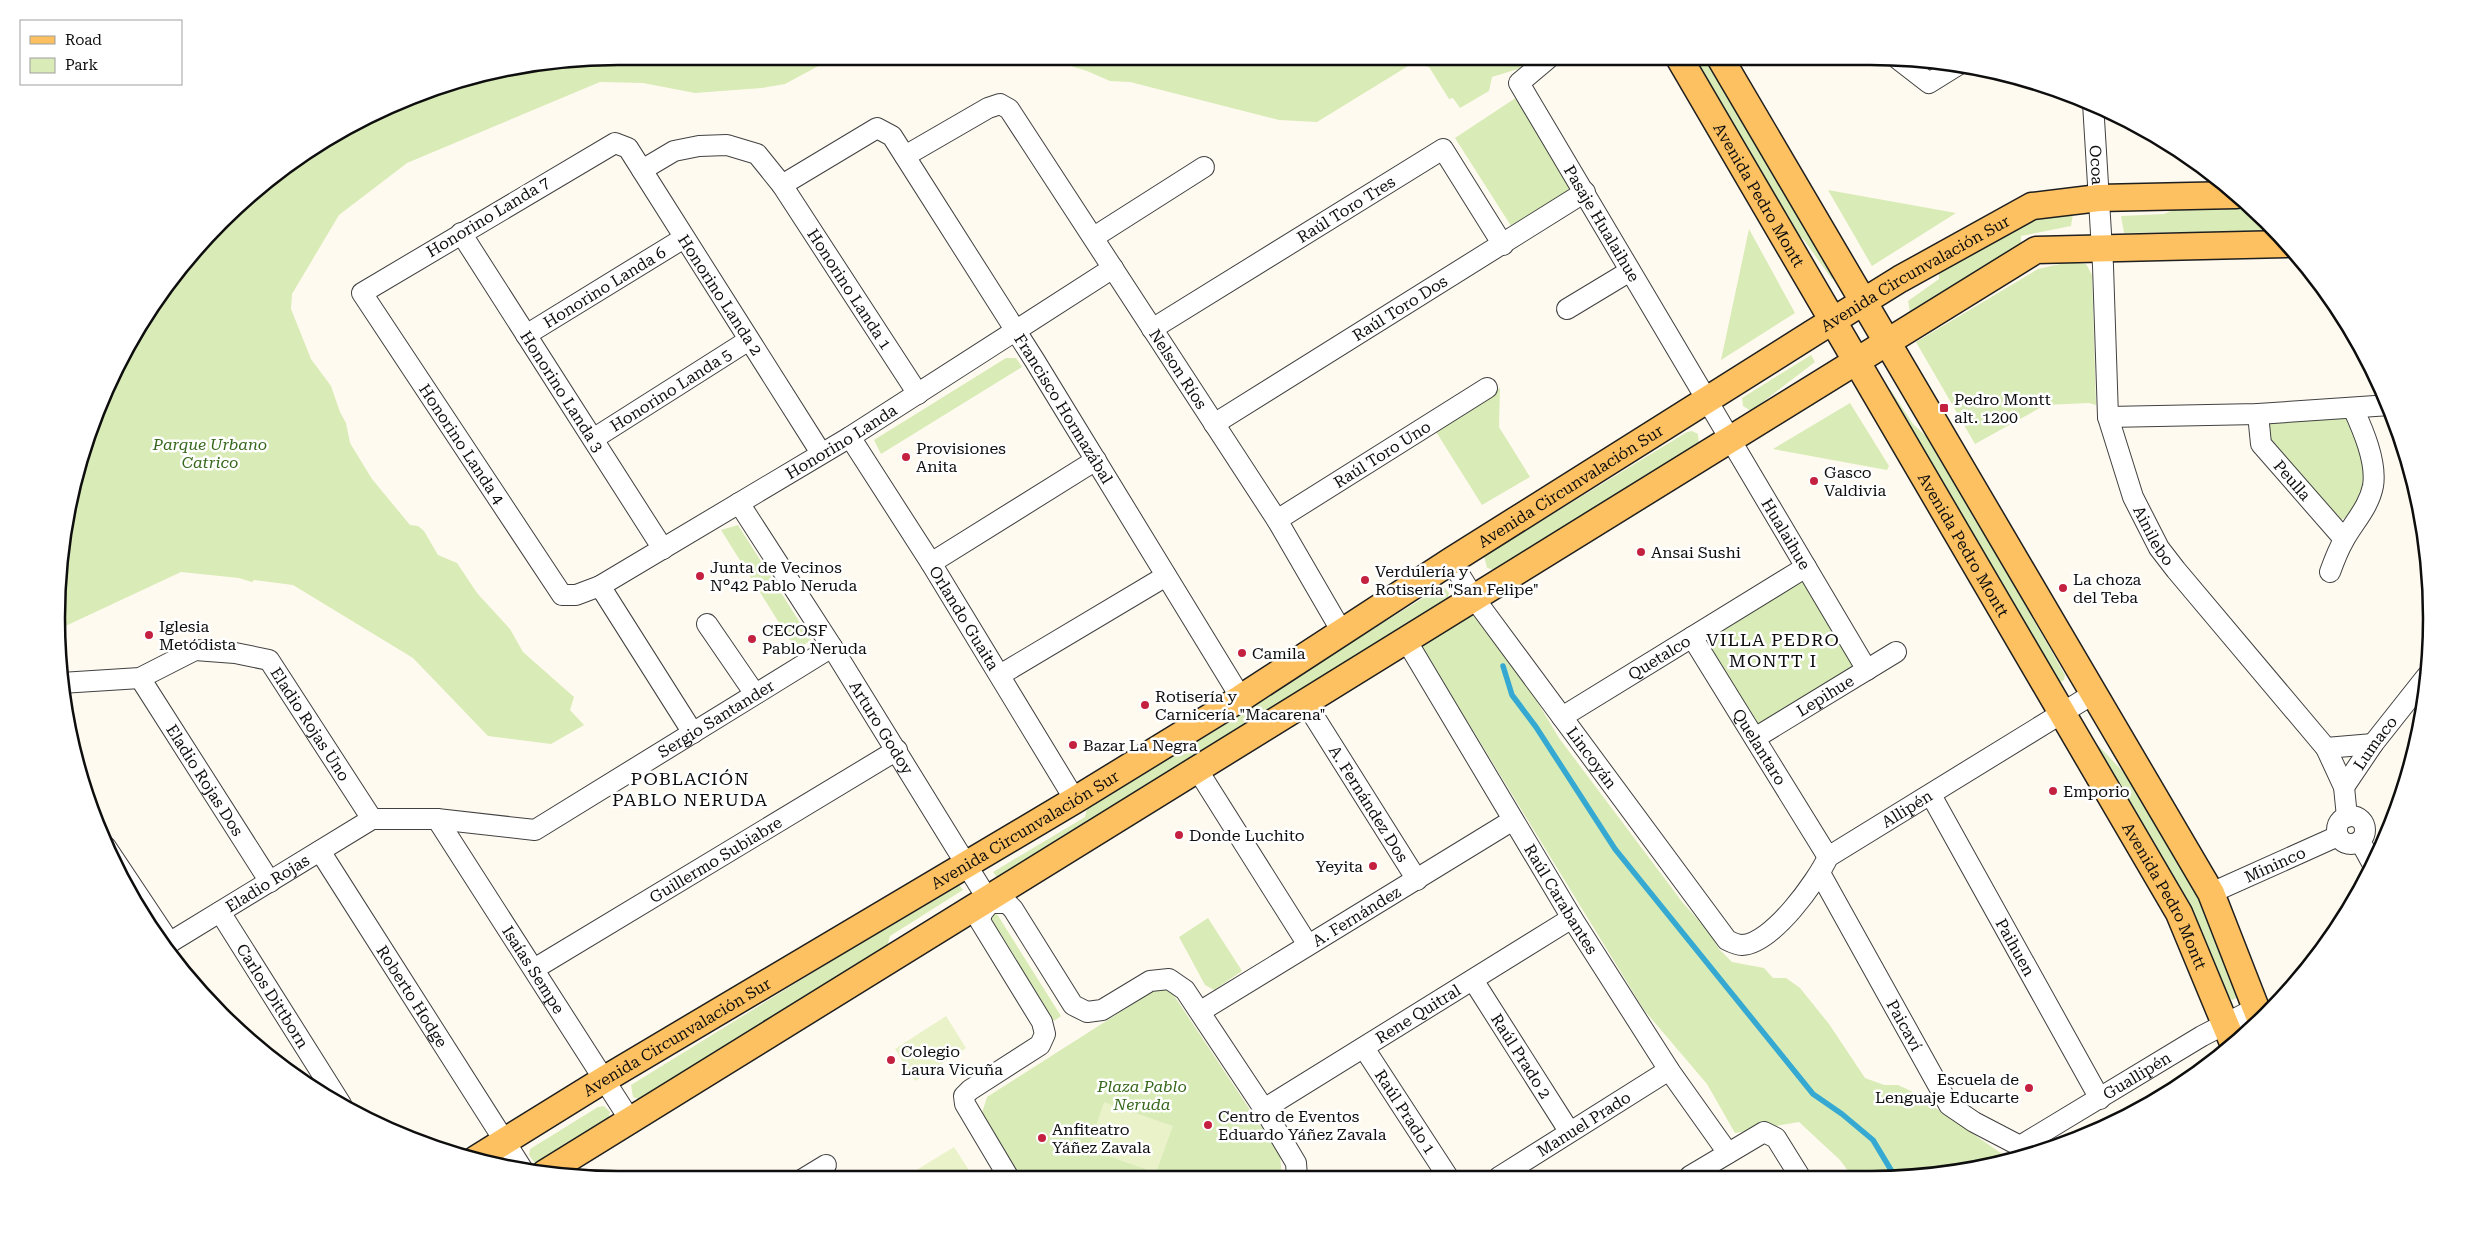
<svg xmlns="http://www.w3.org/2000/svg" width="2488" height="1236" viewBox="0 0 2488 1236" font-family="'Roboto Serif',serif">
  <rect width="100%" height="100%" fill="#fffaef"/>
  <!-- green -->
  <path fill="#d9ebb7" d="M618,56H837L785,84L762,88L695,93L643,83L600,82L407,163L339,215L292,294L291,309L311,359L331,386L340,412L346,423L350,443L372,479L410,525L418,526L424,531L438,555L457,563L477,593L510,629L523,652L574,697L570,710L584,725L551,744L488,736L413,658L293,585L254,580L252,582L239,578L181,572L59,629L57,582L67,508L99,403L132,337L195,248L276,173L337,131L437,86L509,67Z
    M1038,56H1543L1531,65L1492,77L1489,91L1460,108L1453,98L1449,99L1429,67L1413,63L1317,122L1279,120L1130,82L1110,81L1087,71Z
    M1689,56H1705L1795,209L1839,275L1832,279L1804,240L1780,219Z
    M1517,97L1570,179L1568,194L1513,229L1455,138Z
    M1828,190L1956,213L1872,266Z
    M2248,205L2276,231L2124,233L2121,216L2164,214L2182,206Z
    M2073,214L2071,226L2021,236V248L1919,316L1910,312L1908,301L1939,279V270L2022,219Z
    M1749,229L1795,313L1721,360Z
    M2069,262L2086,264L2092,275L2096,405L2089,403L2045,405L1975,444L1916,342L2038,269Z
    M1811,355L1815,362L1751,411L1743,406L1742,398Z
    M1006,358H1016L1022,367L881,454L874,440Z
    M1500,388L1499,427L1530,477L1482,505L1433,427Z
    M1890,389L1913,424L1931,441L2065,675L2064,680L2059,683L1884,391Z
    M1850,403L1889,466L1887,470L1773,449Z
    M2347,416L2360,446L2366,476L2354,514L2341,520L2330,518L2269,441L2270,420Z
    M1692,431L1698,434L1699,445L1495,570L1487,568L1484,556L1687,432Z
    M738,525L811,640L796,650L721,530Z
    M1802,581L1853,664L1851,672L1761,730L1706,641Z
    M1441,587L1445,588L1449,593L1447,602L998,879L993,872L1085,817L1088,805Z
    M1475,609L1532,693L1559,738L1683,903L1709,932L1719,949L1732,962L1764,968L1773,978H1786L1800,988L1829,1024L1865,1078L1884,1085H1898L1911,1091L2008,1158L1944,1175H1851L1840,1160L1799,1122L1735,1133L1707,1084L1644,1010L1420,644Z
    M2083,722L2094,741L2133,782L2201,899L2239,997L2232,1000L2225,993L2079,725Z
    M958,883L963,890L890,936L886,951L641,1100L633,1097L631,1085Z
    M995,911L1061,1016L1054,1021L989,915Z
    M1208,918L1242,971L1214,990L1205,985L1179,937Z
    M1158,988L1171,991L1280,1155L1282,1177L1022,1178L982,1113L987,1097Z
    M604,1106L610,1112L608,1120L542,1162H534L529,1155L530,1149L598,1107Z"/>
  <!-- pitch -->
  <path fill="#e9f2c9" d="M946,1016L966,1048L915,1081L895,1049Z
    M1104,1102L1173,1126L1156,1173L1088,1149Z
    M954,1147L974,1178L902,1179Z"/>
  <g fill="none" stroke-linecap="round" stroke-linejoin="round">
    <!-- stream -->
    <path stroke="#36a9d2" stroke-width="5.5" d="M1484,57V56
      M1503,666L1512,695L1536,727L1615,849L1813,1094L1842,1114L1873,1140L1894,1175"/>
    <!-- minor casing -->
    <g stroke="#414141" stroke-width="22">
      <g id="minor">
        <path id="s1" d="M1551,56L1519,83L1867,670"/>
        <path d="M1898,59L1929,83L1958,65"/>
        <path id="s2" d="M2093,103L2103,266L2108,417L2133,497L2159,548L2176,570L2326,748L2344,787L2347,817"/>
        <path id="s3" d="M905,156L988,108L1000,104L1009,109L1277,520L1342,632"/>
        <path id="s4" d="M642,170L674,151L699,146L727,145L757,154L782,185L918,394"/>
        <path id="s5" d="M782,185L877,128L892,136L1035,361L1241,698"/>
        <path id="s6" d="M461,233L663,549"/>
        <path d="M1094,237L1204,167"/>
        <path d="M1567,309L1630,271"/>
        <path id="s7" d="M1152,329L1443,149L1503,245"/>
        <path id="s8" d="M526,335L684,238"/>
        <path id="s9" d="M2258,414L2261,444L2344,539"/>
        <path d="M2108,417L2258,414L2390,405"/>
        <path id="s10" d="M1214,424L1585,192"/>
        <path id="s11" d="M850,437L931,563L1075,800"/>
        <path id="s12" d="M593,439L749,340"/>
        <path id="s13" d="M821,453L628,148L615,143L362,293L562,595H576L600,586L850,437L1113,268"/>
        <path id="s14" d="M739,503L832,647L990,903"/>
        <path id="s15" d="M1277,520L1487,388"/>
        <path id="s16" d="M1451,561L1474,598L1727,940C1731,942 1738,945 1742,945C1772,944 1817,881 1828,857L2093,694"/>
        <path d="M931,563L1096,460"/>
        <path d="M2330,572C2334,561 2338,550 2344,540C2354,522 2369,507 2373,486C2377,462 2363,430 2353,408"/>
        <path d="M600,586L693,733"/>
        <path d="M707,624L755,694"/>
        <path id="s17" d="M1692,637L1828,857"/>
        <path id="s18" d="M1406,640L1572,918L1669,1070L1728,1153"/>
        <path d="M1000,675L1166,576"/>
        <path id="s19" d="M140,678L270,882"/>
        <path id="s20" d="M61,683L140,678L195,650L235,653L269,660L372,819"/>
        <path id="s21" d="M1305,702L1417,880"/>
        <path id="s22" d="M1562,717L1806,567"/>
        <path id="s23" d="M1755,738L1896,652"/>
        <path d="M2326,748L2373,744"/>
        <path d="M1197,769L1308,945"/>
        <path id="s24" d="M2344,787L2373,744L2426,677"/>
        <path id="s25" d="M1931,795L2100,1099"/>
        <circle cx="2351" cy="830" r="14"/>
        <path id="s26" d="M372,819H437L535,830L832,647"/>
        <path id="s27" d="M437,819L630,1120"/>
        <path d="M2360,841L2372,863"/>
        <path d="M106,847L170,943"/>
        <path id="s28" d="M320,851L523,1170"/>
        <path id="s29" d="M1820,873L1949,1105L1974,1122L2020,1146L2202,1036L2256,1008"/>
        <path id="s30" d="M2211,893L2338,836"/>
        <path d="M990,903H1007L1013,909L1073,1005L1087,1012L1102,1010L1150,981L1169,979L1185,990L1264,1109L1296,1163L1297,1177"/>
        <path d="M990,903L982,913L980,921L1042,1022L1045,1034L1040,1045L970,1090L964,1096L965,1104L1009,1178"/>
        <path id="s31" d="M220,912L341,1104"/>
        <path id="s32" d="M164,946L372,819"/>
        <path id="s33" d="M534,969L897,750"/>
        <path id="s34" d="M1473,980L1569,1131"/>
        <path id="s35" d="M1201,1011L1513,820"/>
        <path id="s36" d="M1364,1048L1448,1177"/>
        <path id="s37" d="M1264,1109L1572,918"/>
        <path d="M1690,1176L1764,1132L1776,1138L1799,1175"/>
        <path id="s38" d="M1499,1177L1669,1070"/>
        <path d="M803,1179L826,1165"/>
      </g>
    </g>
    <!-- major casing -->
    <g stroke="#1f1f1f" stroke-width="29">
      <g id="major">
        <path id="s39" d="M1678,56L2179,913L2233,1043"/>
        <path d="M1719,56L2211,893L2259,1016"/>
        <path id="s40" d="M476,1159L605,1079L1075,800L1241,698L1451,561L1813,333L1900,279L2032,206L2099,198L2236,195"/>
        <path d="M545,1173L2036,250L2286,244"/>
      </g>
    </g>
    <!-- minor -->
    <use href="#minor" stroke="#fff" stroke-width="20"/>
    <!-- major -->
    <use href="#major" stroke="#fdc161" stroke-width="26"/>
  </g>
  <!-- markers -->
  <g fill="#c3213f" stroke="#fff" stroke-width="2">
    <rect x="1939" y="403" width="10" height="10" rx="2.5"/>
    <circle cx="906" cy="457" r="5"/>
    <circle cx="1814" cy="481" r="5"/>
    <circle cx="1641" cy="552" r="5"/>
    <circle cx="700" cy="576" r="5"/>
    <circle cx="1365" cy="580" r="5"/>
    <circle cx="2063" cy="588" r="5"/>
    <circle cx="149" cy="635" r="5"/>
    <circle cx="752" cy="639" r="5"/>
    <circle cx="1242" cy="653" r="5"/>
    <circle cx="1145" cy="705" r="5"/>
    <circle cx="1073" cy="745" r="5"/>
    <circle cx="2053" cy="791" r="5"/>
    <circle cx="1179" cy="835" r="5"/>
    <circle cx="1373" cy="866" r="5"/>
    <circle cx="891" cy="1060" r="5"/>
    <circle cx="2029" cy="1088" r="5"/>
    <circle cx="1208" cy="1125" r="5"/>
    <circle cx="1042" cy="1138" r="5"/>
  </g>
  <g text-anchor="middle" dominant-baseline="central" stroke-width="5" stroke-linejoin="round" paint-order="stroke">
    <!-- street labels -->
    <g font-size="16" fill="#0e0e0e" stroke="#fff">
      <text stroke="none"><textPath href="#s2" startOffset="62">Ocoa</textPath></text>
      <text stroke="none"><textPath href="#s39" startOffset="161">Avenida Pedro Montt</textPath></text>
      <text stroke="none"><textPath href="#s7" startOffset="228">Raúl Toro Tres</textPath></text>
      <text transform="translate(488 217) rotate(-31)">Honorino Landa 7</text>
      <text stroke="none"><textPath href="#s1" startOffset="205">Pasaje Hualaihue</textPath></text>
      <text stroke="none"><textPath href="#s40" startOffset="1690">Avenida Circunvalación Sur</textPath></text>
      <text stroke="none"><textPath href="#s8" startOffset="92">Honorino Landa 6</textPath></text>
      <text stroke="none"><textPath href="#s4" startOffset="286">Honorino Landa 1</textPath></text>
      <text transform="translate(720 295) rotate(57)">Honorino Landa 2</text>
      <text stroke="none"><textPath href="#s10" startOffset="219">Raúl Toro Dos</textPath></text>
      <text stroke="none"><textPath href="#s3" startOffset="429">Nelson Ríos</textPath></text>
      <text stroke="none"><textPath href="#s12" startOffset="92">Honorino Landa 5</textPath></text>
      <text stroke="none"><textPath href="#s6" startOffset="188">Honorino Landa 3</textPath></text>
      <text stroke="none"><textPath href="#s5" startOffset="450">Francisco Hormazábal</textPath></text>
      <text stroke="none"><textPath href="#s13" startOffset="1352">Honorino Landa</textPath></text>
      <text stroke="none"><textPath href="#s13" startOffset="850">Honorino Landa 4</textPath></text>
      <text stroke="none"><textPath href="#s15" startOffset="124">Raúl Toro Uno</textPath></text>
      <text stroke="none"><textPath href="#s9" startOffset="78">Peulla</textPath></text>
      <text stroke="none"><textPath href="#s40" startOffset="1285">Avenida Circunvalación Sur</textPath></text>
      <text stroke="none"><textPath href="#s1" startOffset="566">Hualaihue</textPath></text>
      <text stroke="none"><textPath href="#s2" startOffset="442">Ainilebo</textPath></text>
      <text stroke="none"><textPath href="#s39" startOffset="566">Avenida Pedro Montt</textPath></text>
      <text stroke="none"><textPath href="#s11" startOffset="214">Orlando Guaita</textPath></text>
      <text stroke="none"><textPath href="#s22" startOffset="114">Quetalco</textPath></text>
      <text stroke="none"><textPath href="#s23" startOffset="82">Lepihue</textPath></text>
      <text stroke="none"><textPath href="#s26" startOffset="376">Sergio Santander</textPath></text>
      <text stroke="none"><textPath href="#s20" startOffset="292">Eladio Rojas Uno</textPath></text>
      <text stroke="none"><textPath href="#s14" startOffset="266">Arturo Godoy</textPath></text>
      <text stroke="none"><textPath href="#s24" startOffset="54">Lumaco</textPath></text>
      <text stroke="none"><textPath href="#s17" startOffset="129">Quelantaro</textPath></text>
      <text stroke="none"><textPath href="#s16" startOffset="242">Lincoyán</textPath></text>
      <text stroke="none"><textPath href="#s19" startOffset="121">Eladio Rojas Dos</textPath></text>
      <text stroke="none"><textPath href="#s21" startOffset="120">A. Fernández Dos</textPath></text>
      <text stroke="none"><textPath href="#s16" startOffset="704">Allipén</textPath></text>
      <text stroke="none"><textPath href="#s40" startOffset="640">Avenida Circunvalación Sur</textPath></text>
      <text stroke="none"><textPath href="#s33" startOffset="212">Guillermo Subiabre</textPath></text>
      <text stroke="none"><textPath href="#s30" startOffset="70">Mininco</textPath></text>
      <text stroke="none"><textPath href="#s32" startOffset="121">Eladio Rojas</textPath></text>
      <text stroke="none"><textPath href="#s39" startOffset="971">Avenida Pedro Montt</textPath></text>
      <text stroke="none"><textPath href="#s18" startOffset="302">Raúl Carabantes</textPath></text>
      <text stroke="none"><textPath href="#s35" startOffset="182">A. Fernández</textPath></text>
      <text stroke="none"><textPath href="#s25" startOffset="174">Paihuen</textPath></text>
      <text stroke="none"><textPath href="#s27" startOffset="179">Isaías Sempe</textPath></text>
      <text stroke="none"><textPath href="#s31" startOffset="99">Carlos Dittborn</textPath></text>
      <text stroke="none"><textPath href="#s28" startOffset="172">Roberto Hodge</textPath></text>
      <text stroke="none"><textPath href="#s37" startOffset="181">Rene Quitral</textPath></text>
      <text stroke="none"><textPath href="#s29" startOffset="174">Paicaví</textPath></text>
      <text stroke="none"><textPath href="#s40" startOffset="235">Avenida Circunvalación Sur</textPath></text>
      <text stroke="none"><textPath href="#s34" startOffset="90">Raúl Prado 2</textPath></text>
      <text stroke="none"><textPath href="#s29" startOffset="484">Guallipén</textPath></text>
      <text stroke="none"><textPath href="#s36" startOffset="76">Raúl Prado 1</textPath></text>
      <text stroke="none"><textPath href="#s38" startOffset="100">Manuel Prado</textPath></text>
    </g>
    <!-- poi labels -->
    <g font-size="16" fill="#0e0e0e" stroke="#fff" text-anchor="start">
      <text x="1954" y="399">Pedro Montt<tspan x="1954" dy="18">alt. 1200</tspan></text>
      <text x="916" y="448">Provisiones<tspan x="916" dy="18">Anita</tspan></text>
      <text x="1824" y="472">Gasco<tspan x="1824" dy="18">Valdivia</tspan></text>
      <text x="1651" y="552">Ansai Sushi</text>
      <text x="710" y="567">Junta de Vecinos<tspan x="710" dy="18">N°42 Pablo Neruda</tspan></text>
      <text x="1375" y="571">Verdulería y<tspan x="1375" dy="18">Rotisería "San Felipe"</tspan></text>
      <text x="2073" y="579">La choza<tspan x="2073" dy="18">del Teba</tspan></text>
      <text x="159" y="626">Iglesia<tspan x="159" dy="18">Metódista</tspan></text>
      <text x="762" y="630">CECOSF<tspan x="762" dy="18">Pablo Neruda</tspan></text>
      <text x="1252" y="653">Camila</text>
      <text x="1155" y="696">Rotisería y<tspan x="1155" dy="18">Carnicería "Macarena"</tspan></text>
      <text x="1083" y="745">Bazar La Negra</text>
      <text x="2063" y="791">Emporio</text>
      <text x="1189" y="835">Donde Luchito</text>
      <text x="1363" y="866" text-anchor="end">Yeyita</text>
      <text x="901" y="1051">Colegio<tspan x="901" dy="18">Laura Vicuña</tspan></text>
      <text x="2019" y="1079" text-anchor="end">Escuela de<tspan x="2019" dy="18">Lenguaje Educarte</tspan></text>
      <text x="1218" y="1116">Centro de Eventos<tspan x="1218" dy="18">Eduardo Yáñez Zavala</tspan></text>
      <text x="1052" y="1129">Anfiteatro<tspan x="1052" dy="18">Yáñez Zavala</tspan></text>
    </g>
    <!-- park labels -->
    <g font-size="16" font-style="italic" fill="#36681c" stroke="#fff">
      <text x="210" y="444">Parque Urbano<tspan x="210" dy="18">Catrico</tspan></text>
      <text x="1142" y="1086">Plaza Pablo<tspan x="1142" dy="18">Neruda</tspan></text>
    </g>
    <!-- neighbourhood labels -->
    <g font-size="18" letter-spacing="1" fill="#0e0e0e" stroke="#fff">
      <text x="1773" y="639">VILLA PEDRO<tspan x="1773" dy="21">MONTT I</tspan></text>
      <text x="690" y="778">POBLACIÓN<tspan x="690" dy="21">PABLO NERUDA</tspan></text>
    </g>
  </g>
  <!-- crop -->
  <path d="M0 0H2488V1236H0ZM618 65H1870A553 553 0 0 1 2423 618V618A553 553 0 0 1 1870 1171H618A553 553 0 0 1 65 618V618A553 553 0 0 1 618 65Z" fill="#fff" fill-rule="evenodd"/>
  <path fill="none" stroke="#0e0e0e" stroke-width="2.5" d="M618 65H1870A553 553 0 0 1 2423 618V618A553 553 0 0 1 1870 1171H618A553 553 0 0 1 65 618V618A553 553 0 0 1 618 65Z"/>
  <!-- legend -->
  <rect x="20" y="20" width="162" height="65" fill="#ffffff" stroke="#9f9f9f"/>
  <rect x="30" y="36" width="25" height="8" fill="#fdc161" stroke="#9f9f9f"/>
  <text x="65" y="45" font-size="15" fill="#0e0e0e">Road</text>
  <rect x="30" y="58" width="25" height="15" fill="#d9ebb7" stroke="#9f9f9f"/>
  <text x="65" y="70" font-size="15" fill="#0e0e0e">Park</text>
</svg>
